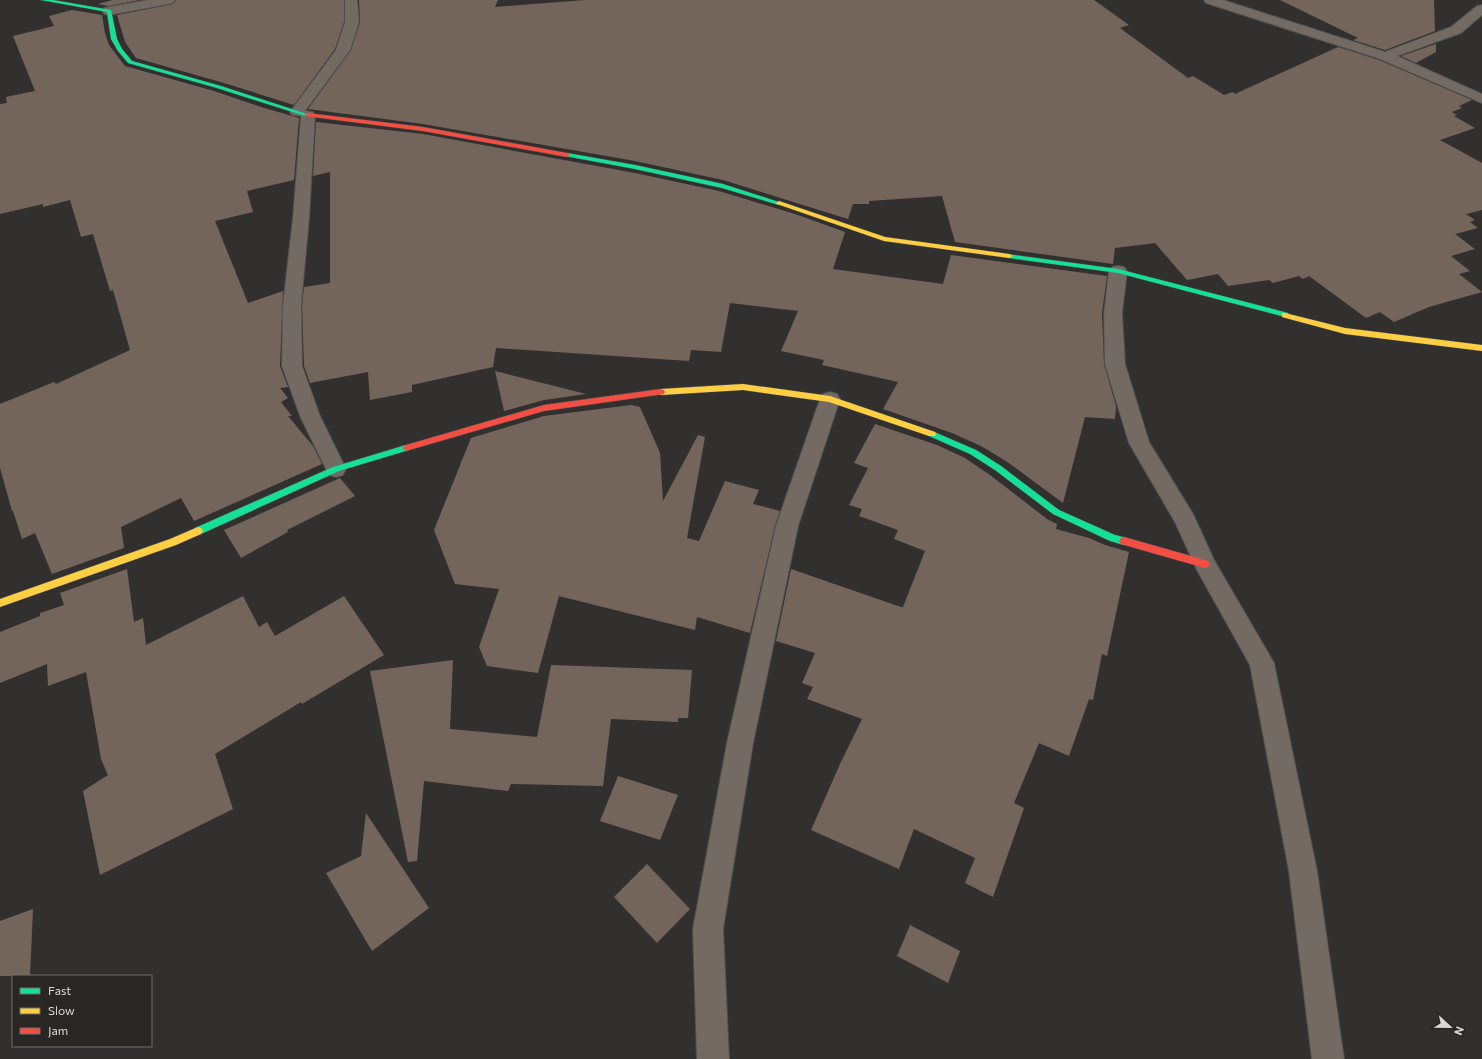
<svg xmlns="http://www.w3.org/2000/svg" width="1482" height="1059" viewBox="0 0 1482 1059" font-family="Commissioner,sans-serif">
  <rect width="100%" height="100%" fill="#32302f"/>
  <!-- building -->
  <path fill="#74655c" d="M113,0H140L109,6L98,4Z
    M176,0H344V22L335,49L294,105L224,83L136,58L125,42L117,15L173,4Z
    M359,0H498L495,7L585,0H1094L1129,25L1120,28L1188,78L1193,76L1224,95L1233,92L1235,94L1338,47L1379,60L1472,100L1459,106L1462,108L1452,112L1457,115L1454,116L1475,128L1440,140L1482,163V210L1466,214L1475,220L1470,222L1478,228L1455,234L1475,249L1451,256L1470,271L1459,274L1482,292L1429,307L1394,322L1380,312L1366,318L1309,276L1303,279L1299,276L1273,283L1269,280L1228,286L1218,274L1187,280L1155,243L1115,248L1113,264L955,242L942,196L869,201V204H853L848,219L723,180L635,161L423,124L308,109L351,50L360,22Z
    M1280,0H1434L1435,31L1385,50L1353,40L1358,38Z
    M72,10L102,15L105,33L109,45L125,66L214,91L261,107L299,118L294,180L247,191L253,212L215,221L248,303L283,291L280,366L288,387L280,388L288,398L281,402L292,416H288L313,446L322,464L194,521L181,498L121,527L124,548L52,574L35,533L22,539L13,511H12L0,468V404L54,382L56,384L130,350L113,290L110,291L93,234L81,237L70,200L43,207V204L0,214V104L7,103L6,97L35,91L13,36L54,26L49,16Z
    M1436,44V52L1416,63L1401,56Z
    M316,122L423,134L635,173L719,191L798,215L845,232L833,269L943,284L951,255L1107,276L1102,313L1104,364L1116,406L1115,419L1085,417L1063,503L1006,461L981,446L952,433L883,409L898,382L822,365L824,360L781,351L798,311L730,303L721,352L691,350L689,361L496,348L493,367L412,385V392L370,400L368,372L310,383L304,366L302,305L304,287L330,283V172L313,176Z
    M495,371L586,394L544,400L504,411Z
    M631,405L640,407L660,453L663,501L698,435L705,437L687,538L699,541L725,481L759,490L753,504L780,511L775,526L750,633L697,617L695,630L559,596L538,673L487,666L479,647L499,589L455,584L434,530L471,438L544,416Z
    M875,424L937,445L965,458L990,475L1047,519L1057,524L1056,529L1089,538L1105,545L1129,552L1107,656L1102,654L1093,700L1089,699L1069,756L1039,743L1014,803L1024,808L993,897L965,883L975,858L914,829L899,869L811,830L840,764L862,719L807,699L813,687L802,683L815,653L776,641L791,569L901,607H903L925,551L894,539L898,530L859,516L862,509L849,505L868,468L854,463Z
    M340,478L355,496L287,530L288,532L241,558L224,530Z
    M127,569L134,622L143,618L146,645L243,596L259,627L267,622L275,636L344,596L384,655L302,704L301,702L215,754L233,809L100,875L83,791L108,775L101,759L86,672L48,686L47,664L0,683V632L40,616V613L64,605L60,593Z
    M453,660L450,729L537,737L551,665L692,670L688,718H678V722L611,719L603,786L511,784L508,791L424,781L417,861L408,862L370,671Z
    M618,776L678,795L660,840L600,821Z
    M366,813L429,908L372,951L326,873L361,856Z
    M647,864L690,909L657,943L614,897Z
    M33,909L30,976H0V921Z
    M910,925L960,951L948,983L897,956Z"/>
  <g fill="none" stroke-linecap="round" stroke-linejoin="round">
    <!-- street casing -->
    <g stroke="#504e4e" stroke-width="2">
      <path id="street" d="M148,0H175L173,3L169,4L109,15L104,14L103,11L104,8L109,7Z
        M345,0H357L359,22L350,50L305,111L313,112L315,115L309,218L301,305L302,366L320,416L346,469L343,475L336,477L329,475L326,469L300,416L282,366L283,305L293,218L301,116L292,115L290,112L336,50L345,22Z
        M1204,0H1223L1385,52L1451,27L1477,6L1482,5V15L1461,33L1397,56L1482,94V103L1380,59L1206,3Z
        M1118,266L1124,267L1127,271L1122,313L1125,364L1149,442L1193,514L1214,560L1274,663L1317,871L1344,1059H1312L1289,871L1250,665L1197,570L1175,522L1129,443L1105,364L1104,313L1109,271L1112,267Z
        M830,392L837,394L840,399L798,526L753,743L723,929L729,1059H697L693,929L727,743L776,526L820,399L823,394Z"/>
    </g>
    <!-- fast casing -->
    <g stroke="#504e4e" stroke-width="1">
      <path id="fast" d="M41,0H53L111,10L117,39L122,49L132,61L221,86L310,115L305,116L217,88L128,63L118,51L111,39L107,12Z
        M567,153L635,165L723,184L782,203L779,205L722,188L635,169L565,156L564,155Z
        M1007,254L1118,269L1288,313L1289,315L1285,317L1118,273L1009,258L1005,256Z
        M932,431L976,450L1001,466L1059,510L1115,535L1127,538L1129,541L1127,544L1124,545L1110,541L1053,514L995,470L970,454L929,436L928,434L929,432Z
        M406,445L409,446L410,448L409,450L339,471L201,534H195L193,531L195,528L333,467Z"/>
    </g>
    <!-- slow casing -->
    <g stroke="#504e4e" stroke-width="1">
      <path id="slow" d="M779,201L885,237L1009,254L1013,256L1009,258L884,241L777,204L776,203Z
        M1282,313H1285L1345,328L1482,345V351L1345,334L1282,317Z
        M743,384L830,396L935,432L936,434L935,436H929L829,402L743,390L661,395L657,392L661,389Z
        M198,527L201,528L203,531L201,534L176,545L0,607V599L170,539Z"/>
    </g>
    <!-- jam casing -->
    <g stroke="#504e4e" stroke-width="1">
      <path id="jam" d="M307,113L423,127L567,153L570,155L567,157L423,131L305,116V114Z
        M661,389L664,390L665,392L664,394L544,411L406,451L402,448L406,445L544,405Z
        M1124,537L1205,560L1208,561L1210,564L1208,567L1205,568L1121,544L1119,541L1121,538Z"/>
    </g>
    <!-- street -->
    <use href="#street" fill="#736a64" fill-rule="evenodd"/>
    <!-- fast -->
    <use href="#fast" fill="#16e098" fill-rule="evenodd"/>
    <!-- slow -->
    <use href="#slow" fill="#ffcf43" fill-rule="evenodd"/>
    <!-- jam -->
    <use href="#jam" fill="#f24e42" fill-rule="evenodd"/>
  </g>
  <!-- legend -->
  <rect x="12" y="975" width="140" height="72" fill="#292624" stroke="#706e6c"/>
  <rect x="20" y="988" width="20" height="6" fill="#16e098" stroke="#706e6c"/>
  <text x="48" y="995" font-size="12" fill="#dbd9d8">Fast</text>
  <rect x="20" y="1008" width="20" height="6" fill="#ffcf43" stroke="#706e6c"/>
  <text x="48" y="1015" font-size="12" fill="#dbd9d8">Slow</text>
  <rect x="20" y="1028" width="20" height="6" fill="#f24e42" stroke="#706e6c"/>
  <text x="48" y="1035" font-size="12" fill="#dbd9d8">Jam</text>
  <!-- north arrow -->
  <g transform="translate(1450 1027) rotate(112)" stroke="#292624" stroke-width="3" paint-order="stroke">
  <path d="M0-3L7 15L0 10L-7 15Z" fill="#dbd9d8"/>
  <text y="-6" font-size="11" font-weight="bold" text-anchor="middle" fill="#dbd9d8">N</text>
  </g>
</svg>
